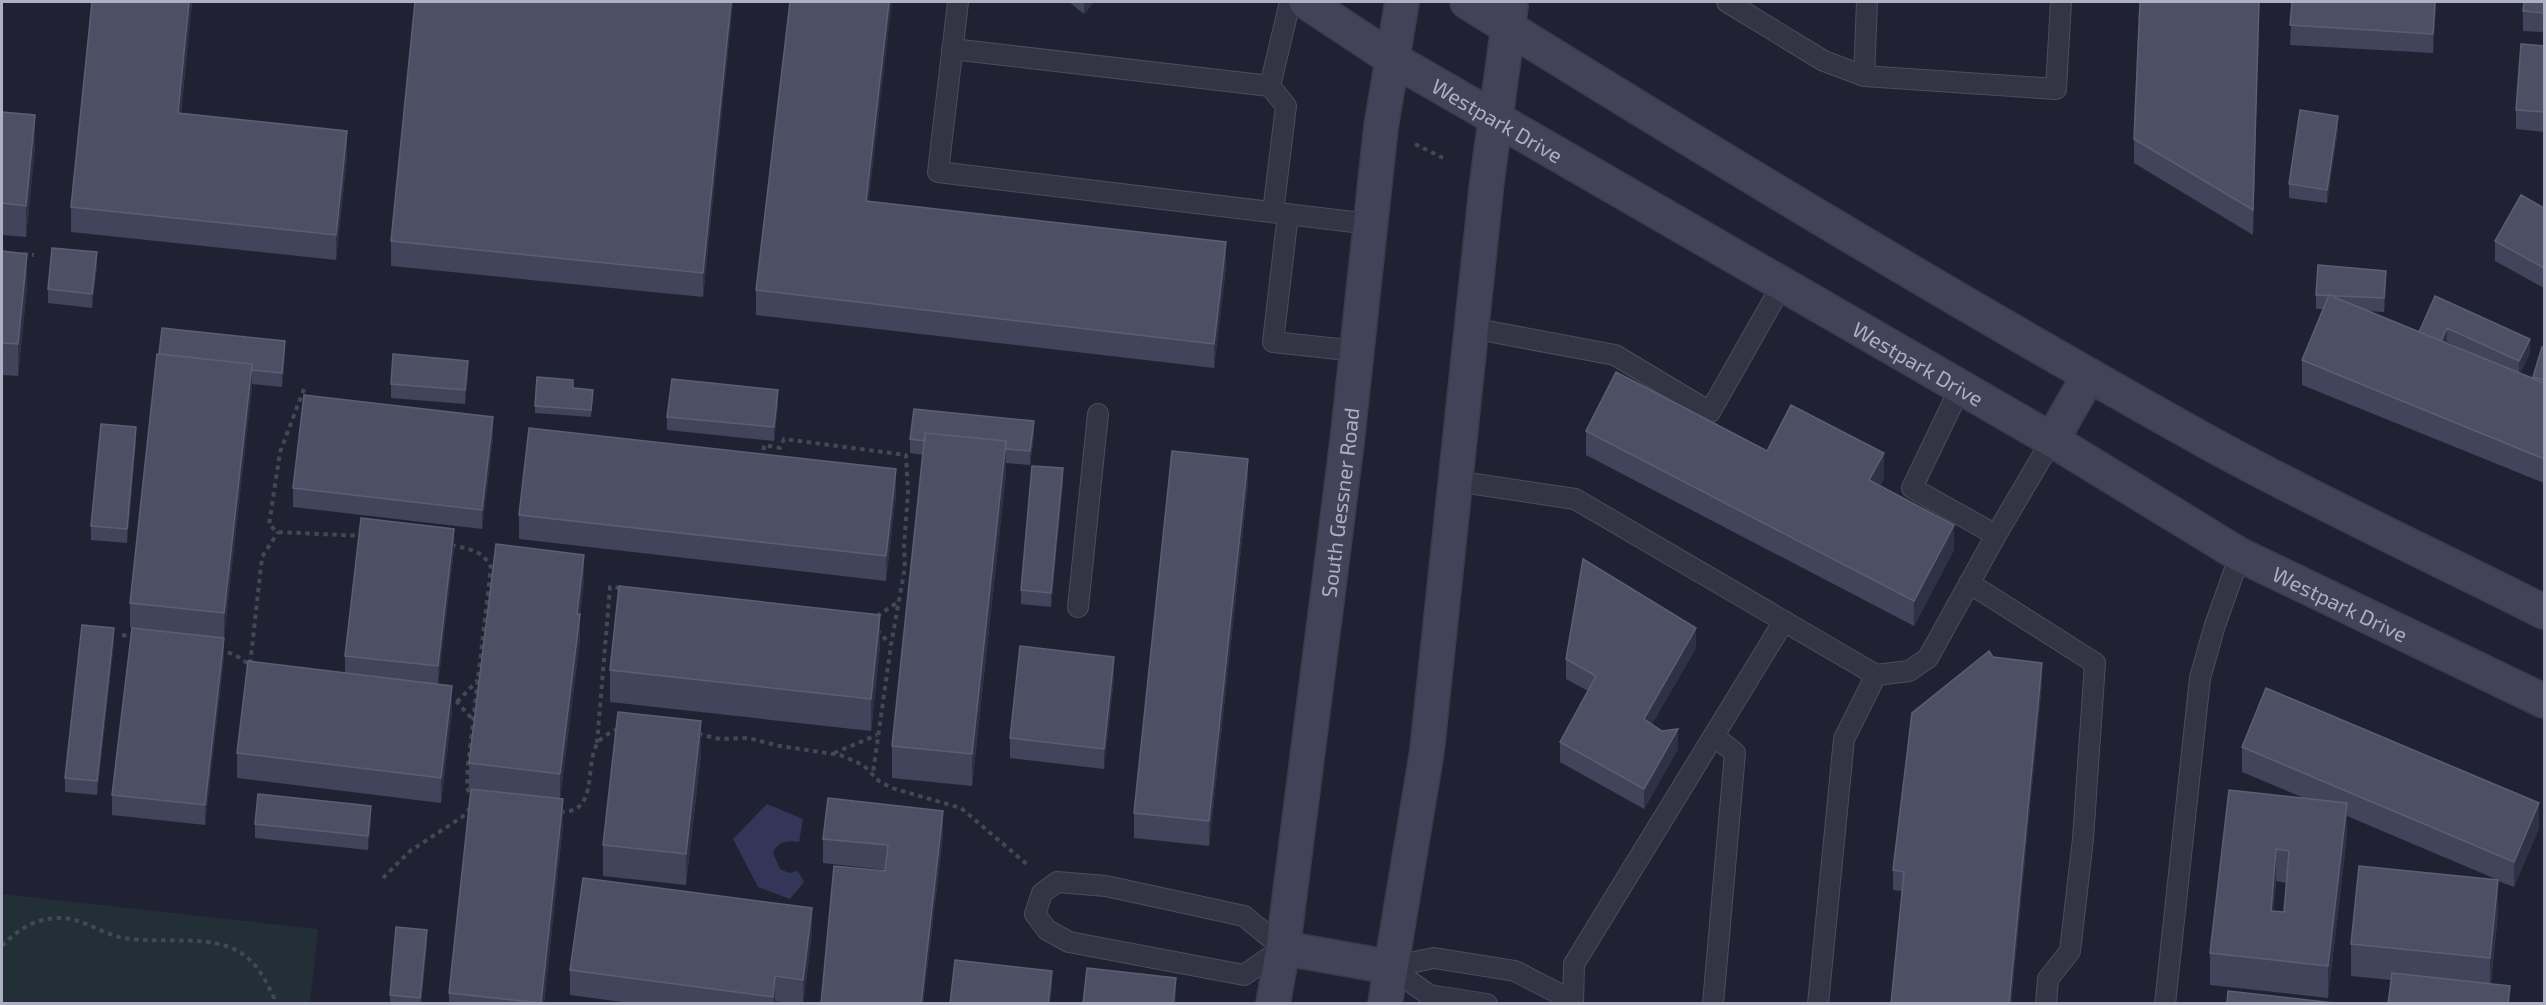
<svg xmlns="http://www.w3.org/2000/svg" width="2546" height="1005" viewBox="0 0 2546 1005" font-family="'Exo 2',sans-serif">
  <rect width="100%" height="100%" fill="#202234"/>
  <!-- green -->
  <path fill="#232f36" d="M2,894L318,929L310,1003H2Z"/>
  <!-- water -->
  <path fill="#333659" d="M767,804L803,819L799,842C787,841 778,841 773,853L780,869L789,873L798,871L804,882L790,899L758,887L733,839Z"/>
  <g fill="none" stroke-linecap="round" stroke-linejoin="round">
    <!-- service casing -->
    <g stroke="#4b4d5d" stroke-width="22">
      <path id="service" d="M958,2L938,172L1370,224
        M1727,2L1824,61L1864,76L2056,89L2061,2
        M952,49L1270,86
        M1864,76L1867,2
        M1273,212L1286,106L1270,86L1290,2
        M1288,214L1273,342L1357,351
        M1471,328L1615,355L1710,412L1782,285
        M1960,388L1912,488L1996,535
        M1455,481L1575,499L1876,675L1909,671L1928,658L1996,535L2052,440
        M1969,583L2095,663L2083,839L2070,951L2048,979L2046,1004
        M1078,607L1098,414
        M1057,882L1106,886L1244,916L1283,948L1244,975L1069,942L1047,930L1035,914L1042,893Z
        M1390,967L1434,958L1515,971L1573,1001
        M1390,967L1429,995L1487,1004
        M1573,1004L1574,964L1784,621
        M1713,1004L1735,753L1714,736
        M1818,1004L1844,739L1876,675
        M2165,1004L2200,678L2215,625L2240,555"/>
    </g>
    <!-- secondary casing -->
    <g stroke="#3a3c4c" stroke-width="36">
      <g id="secondary">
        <path id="s1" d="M1306,2L1391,58L2052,440L2240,555L2544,701"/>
        <path d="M1467,2C1712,154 1959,304 2211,444C2320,504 2434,556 2544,612"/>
        <path d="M2052,440L2089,375"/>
        <path d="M1283,948L1390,967"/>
        <path id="s2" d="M1273,1004L1283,948L1347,442L1381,127L1402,2"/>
        <path d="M1385,1004L1427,751L1487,181L1511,6"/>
      </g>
    </g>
    <!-- path -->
    <path stroke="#3f4a53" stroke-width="4" stroke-dasharray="4.5 4.5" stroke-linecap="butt" d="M1415,144L1443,158
      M23,254L34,255
      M304,389L280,452L269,525L278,532L363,536
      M763,459L764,445L780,448L784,439L906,455L908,493L904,546L905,567L891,645L873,773
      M451,545C469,549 482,550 491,567L468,765L467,788L471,796
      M877,616L898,602
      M877,630L890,644
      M122,635L135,637
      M219,651L234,654L250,665L262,557L278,532
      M447,699L457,702L473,720
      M457,702L478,680
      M698,734L720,739L748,738L780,746L840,755L863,765L879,781L892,788L961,808L1029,866
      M597,743L610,587L623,588
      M834,753L877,735
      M560,812C599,813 584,768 597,744C601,737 612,731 620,728
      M383,878L410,851L462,817L472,806
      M2,946C17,930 34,919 58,918C80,917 99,932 119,937C154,945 202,934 234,949C256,960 264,977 274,998V1004"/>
    <!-- service -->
    <use href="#service" stroke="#333545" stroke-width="20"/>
    <!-- secondary -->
    <use href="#secondary" stroke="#424358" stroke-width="33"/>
  </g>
  <!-- wall -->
  <path fill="#41445a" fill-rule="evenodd" d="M192,2L181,113L347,156L336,260L71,232V207Z
    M733,2L703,297L391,266V241Z
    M1069,2H1094L1084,14Z
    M2259,2L2253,235L2134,163V139Z
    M2292,2H2436L2433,53L2290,45Z
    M2544,2V32L2523,31V11Z
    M2544,46V132L2516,129V110Z
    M2,112L35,147L26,237L2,235Z
    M2338,129L2327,203L2289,198V184Z
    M869,201L1226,267L1214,368L756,315V290Z
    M2544,208V288L2495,261V241Z
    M2,251L27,286L18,376L2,375Z
    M97,266L92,308L48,303V289Z
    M2386,285L2384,312L2367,311L2419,332L2435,296L2530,353L2520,373L2533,379L2544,348V483L2302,385V360L2323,309H2316V295ZM2447,342L2476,355L2446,343Z
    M157,354L285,355L282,387L252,384L224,638V657L205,825L112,815V795L132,628H130V603Z
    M468,375L465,404L391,398V384Z
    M573,388L593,397L591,417L535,413V406Z
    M778,404L774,441L667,430V417Z
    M1586,431L1767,451L1884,478L1880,486L1954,550L1914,626L1586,455Z
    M1034,435L1030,465L1006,463V473L972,786L892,778V746L923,455L910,453V439Z
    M493,437L482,529L293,507V488Z
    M136,441L127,543L91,540V526Z
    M1063,482L1051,607L1021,604V590Z
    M1248,484L1209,846L1134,838V813Z
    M896,494L886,581L519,539V515Z
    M454,549L438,684L452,711L441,803L237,778V753L345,673V656Z
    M584,580L580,614V639L560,799L563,824L544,1004H449V993L540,797L469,788V763Z
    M114,642L97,795L65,792V778Z
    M880,646L871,731L610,702V670Z
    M1696,648L1652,724L1678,749L1644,809L1560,762V742L1588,691L1566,679V659Z
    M1993,657L2042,683L2011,1004H1891L1902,891L1893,890V870Z
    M1114,677L1104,769L1010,758V738Z
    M2242,747L2539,828L2514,887L2498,881V912L2491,984L2510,1004L2391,980L2351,976V944L2498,880L2347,816V835L2328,998L2210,985V953L2304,798L2242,772ZM2276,881L2287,883L2284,912L2273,911Z
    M701,753L686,885L603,876V845Z
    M371,820L368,850L255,838V824Z
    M943,836L923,1004H821L885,870L823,863V839Z
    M812,933L803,1004H792L775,1001V1004H637L570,995V970Z
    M427,944L421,1004H390V995Z"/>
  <!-- shaded-wall -->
  <path fill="#2f3246" d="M189,2H192L178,138V113Z
    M731,2H733L703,297V273Z
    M889,2H892L866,225V201Z
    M1084,2H1094L1084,14Z
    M2259,2L2253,235V210Z
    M2435,2H2436L2433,53V34Z
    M35,115V147L26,237V206Z
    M2338,116V129L2327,203V190Z
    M347,131V156L336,260V235Z
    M1226,242V267L1214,368V344Z
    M97,252V266L92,308V294Z
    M27,254V286L18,376V344Z
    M2386,271V285L2384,312V298Z
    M2447,328V342L2437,363V349Z
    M2530,339V353L2519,375V361Z
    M285,341V355L282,387V373Z
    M468,361V375L465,404V390Z
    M252,364V389L224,638V613Z
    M778,390V404L774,441V427Z
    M493,417V437L482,529V510Z
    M1034,421V435L1030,465V451Z
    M136,427V441L127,543V529Z
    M1006,441V473L972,786V754Z
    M1884,453V478L1869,505V480Z
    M1248,459V484L1209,846V821Z
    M1063,468V482L1051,607V593Z
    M896,469V494L886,581V556Z
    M1954,525V550L1914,626V601Z
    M454,529V549L438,686V666Z
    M584,555V580L577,639V614Z
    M580,614V639L560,799V774Z
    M880,615V646L871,731V699Z
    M114,628V642L97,795V781Z
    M1696,628V648L1644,738V719Z
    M224,638V657L205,825V805Z
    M1114,657V677L1104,769V749Z
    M2042,663V683L2011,1004H2009Z
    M452,686V711L441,803V778Z
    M701,721V753L686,885V854Z
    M1678,729V749L1644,809V789Z
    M563,799V824L544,1004H541Z
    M2347,803V835L2328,998V966Z
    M2539,803V828L2514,887V862Z
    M371,806V820L368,850V836Z
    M943,811V836L923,1004H921Z
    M2276,849V881L2271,943V911Z
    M2498,880V912L2490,990V958Z
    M812,908V933L803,1004V980Z
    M427,930V944L420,1004V998Z
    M1052,971V991L1050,1004H1048Z
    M775,976V1004H773Z
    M1176,978V1004H1173Z"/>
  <!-- building -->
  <path fill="#4d5065" stroke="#5c5e74" stroke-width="1.5" fill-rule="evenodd" d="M92,2H189L178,113L347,131L336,235L71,207Z
    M415,2H731L703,273L391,241Z
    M790,2H889L866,201L1226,242L1214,344L756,290Z
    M2140,2H2259L2253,210L2134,139Z
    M2292,2H2435L2433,34L2290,25Z
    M2524,2H2544V13L2523,11Z
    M2521,44L2544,46V112L2516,110Z
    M2300,110L2338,116L2327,190L2289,184Z
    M2,112L35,115L26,206L2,203Z
    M2521,195L2544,208V268L2495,241Z
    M52,248L97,252L92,294L48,289Z
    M2,251L27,254L18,344L2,343Z
    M2318,265L2386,271L2384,298L2316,295Z
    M2329,295L2544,383V459L2302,360Z
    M2435,296L2530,339L2519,361L2447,328L2441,341L2419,332Z
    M162,328L285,341L282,373L252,370V364L159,354Z
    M2542,347L2544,348V380L2533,377Z
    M157,354L252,364L224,613L130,603Z
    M393,354L468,361L465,390L391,384Z
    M1616,372L1767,451L1791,405L1884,453L1869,480L1954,525L1914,601L1586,431Z
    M537,377L573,380V388L593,390L591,410L535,406Z
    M672,379L778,390L774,427L667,417Z
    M304,395L493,417L482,510L293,488Z
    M914,409L1034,421L1030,451L1006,449V441L925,433V441L910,439Z
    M101,424L136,427L127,529L91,526Z
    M529,428L896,469L886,556L519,515Z
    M925,433L1006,441L972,754L892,746Z
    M1172,451L1248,459L1209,821L1134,813Z
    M1032,466L1063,468L1051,593L1021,590Z
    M361,518L454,529L438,666L345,656Z
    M496,544L584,555L577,614H580L560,774L469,763Z
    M1583,559L1696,628L1644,719L1662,731L1678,729L1644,789L1560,742L1596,676L1566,659Z
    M619,586L880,615L871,699L610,670Z
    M82,625L114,628L97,781L65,778Z
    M132,628L224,638L205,805L112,795Z
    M1020,646L1114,657L1104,749L1010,738Z
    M1989,651L1993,657L2042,663L2009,1004H1891L1904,872L1893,870L1912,713Z
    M248,661L452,686L441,778L237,753Z
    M2266,688L2539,803L2514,862L2242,747Z
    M618,712L701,721L686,854L603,845Z
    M471,789L563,799L541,1003L449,993Z
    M2229,790L2347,803L2328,966L2210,953ZM2276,849L2289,851L2284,912L2271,911Z
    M258,794L371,806L368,836L255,824Z
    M828,798L943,811L921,1004H821L834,866L885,871L888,845L823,839Z
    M2359,866L2498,880L2490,958L2351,944Z
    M583,878L812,908L803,980L775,976L773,997L570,970Z
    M396,927L427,930L420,998L390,995Z
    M955,960L1052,971L1048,1004H950Z
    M1087,968L1176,978L1173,1004H1083Z
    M2392,973L2510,986L2508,1004H2388Z
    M2228,991L2343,1004H2227Z"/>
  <g text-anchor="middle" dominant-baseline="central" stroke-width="5" stroke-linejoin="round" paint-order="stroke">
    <!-- street labels -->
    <g font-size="21" fill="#adafc2" stroke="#191b29">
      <text stroke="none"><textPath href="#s1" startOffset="225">Westpark Drive</textPath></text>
      <text stroke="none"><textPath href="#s1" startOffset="711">Westpark Drive</textPath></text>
      <text stroke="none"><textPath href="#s2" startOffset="506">South Gessner Road</textPath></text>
      <text stroke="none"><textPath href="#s1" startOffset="1197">Westpark Drive</textPath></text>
    </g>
  </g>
  <!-- border -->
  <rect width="2546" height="1005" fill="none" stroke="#adafc2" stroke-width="6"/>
</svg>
